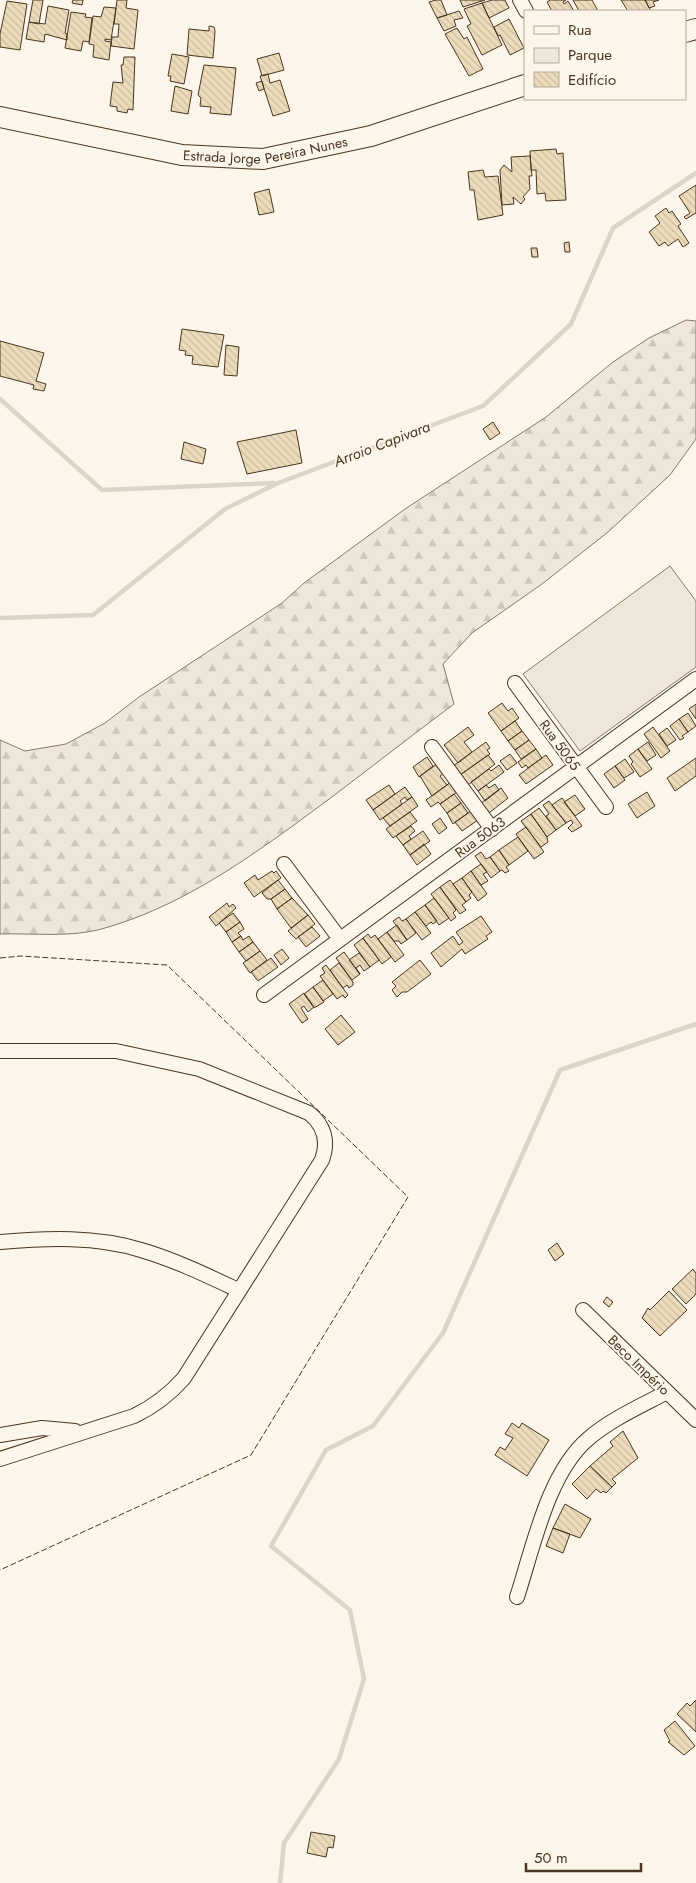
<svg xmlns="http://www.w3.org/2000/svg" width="696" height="1883" viewBox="0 0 696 1883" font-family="Jost,sans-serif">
  <defs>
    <pattern id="forest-firs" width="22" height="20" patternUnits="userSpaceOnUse" patternTransform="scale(1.25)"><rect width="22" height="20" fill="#ede6d9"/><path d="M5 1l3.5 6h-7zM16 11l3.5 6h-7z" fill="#cdc6ba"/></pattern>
    <pattern id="building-back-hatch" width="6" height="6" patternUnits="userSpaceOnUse" patternTransform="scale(1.25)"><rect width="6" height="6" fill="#ecdcbc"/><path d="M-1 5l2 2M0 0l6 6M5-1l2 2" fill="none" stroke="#ccbda1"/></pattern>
  </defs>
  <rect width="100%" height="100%" fill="#fbf6e9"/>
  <!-- green -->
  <path fill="#ede6d9" stroke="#887966" d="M670,566L696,601V667L580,751L523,674Z"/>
  <!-- forest -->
  <path fill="url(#forest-firs)" stroke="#887966" d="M686,320L696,321V439L670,475L608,532L542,584L472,633L443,664L454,704C400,744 348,786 294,825C236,867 175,908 105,928C71,938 35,933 0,934V740L25,751L66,744L105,723L139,697L282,603L304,583L405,509L546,417L613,362L649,338Z"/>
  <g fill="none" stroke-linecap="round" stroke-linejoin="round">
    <!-- stream -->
    <path stroke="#dcd4c6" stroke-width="4.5" d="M0,399L102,490L274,483
      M0,618L93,615L225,509L278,483L483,406L571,324L613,228L696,173
      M280,1883L284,1843L339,1759L364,1679L350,1610L271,1546L326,1450L373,1426L443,1333L560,1070L696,1024"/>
  </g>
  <!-- building -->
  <path fill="url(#building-back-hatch)" stroke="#4a3520" d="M33,0H43L39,24L29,22Z
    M73,0H83L82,5L72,3Z
    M117,0H127L126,8L138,10L134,49L111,46L112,37H118L119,24H114Z
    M436,0H441L447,15L437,18L429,2Z
    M460,0H485L463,7Z
    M492,0H505L509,8L489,18L482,3Z
    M550,0H566L563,2L564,4L568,1L574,11H552L547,2Z
    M573,0H592L598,11H579Z
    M621,0H645L651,11H628Z
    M645,0H659L653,2L655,6L649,8Z
    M7,1L27,4L20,50L0,47V34Z
    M482,3L502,45L482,55L467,26L471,24L464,9Z
    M48,6L69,10L65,33L67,34V40L45,34L44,42L26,39L29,22L45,24Z
    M104,7L116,8L111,40L105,39V41L111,42L109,60L93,57L94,45L89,44L93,16L101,17Z
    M459,11L463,18L454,20L456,26L444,31L437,18Z
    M71,12L86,14L85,17L92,18L89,42L83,41L81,51L65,48Z
    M509,19L524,48L510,55L500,35L498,36L494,27Z
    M209,26L214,27L215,31L213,58L187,55L189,29L209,31Z
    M457,28L464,39L467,37L483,69L469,76L445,34Z
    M279,53L284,70L262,76L257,59Z
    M172,54L189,57L184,84L170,81L171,76H168Z
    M124,57H135L133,110L128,109L127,113L117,111V107L110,106L113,82L123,83L121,65H123Z
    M204,65L236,68L231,115L210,113L211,107L200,106L201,98L198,95Z
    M268,74L270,83L280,80L290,111L273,116L260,76Z
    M262,81L264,89L259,91L256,83Z
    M175,86L192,91L188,114L171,111Z
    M556,149L557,154L563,153L566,200L546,201L545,193L537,194L536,170H531L530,151Z
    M530,156L532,176H529L530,189L523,197L525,199L521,204L513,197L514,204L502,205L500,170L504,165L512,172L511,157Z
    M483,170L485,177L498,176L503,215L478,220L474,190H470L468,172Z
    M696,185V213L686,219L684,217L690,213L679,196Z
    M269,189L274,212L259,215L254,193Z
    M666,208L669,213L672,211L681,224L678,226L689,243L683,247L678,239L668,246L665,242L659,246L649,232L660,223L655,216Z
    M569,242L570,252H565L564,243Z
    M531,248H537L538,257H532Z
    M182,329L224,335L218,367L192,364L193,356L185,355L186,351L179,350Z
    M0,341L44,353L36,381L46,384L44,391L33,389L34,385L0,376Z
    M226,345L239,347L237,376L224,375Z
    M493,422L500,433L490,440L483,429Z
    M296,430L302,463L247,474L237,442Z
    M184,442L206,449L203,464L181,459Z
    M502,703L508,711L512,708L519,718L501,731L488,713Z
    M696,704V719L689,709Z
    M688,713L696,726L688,732L679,719Z
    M679,719L688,732L682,736L684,738L680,740L670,726Z
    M515,721L522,731L508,741L501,731Z
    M468,727L474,735L464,742L472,752L458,763L444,745Z
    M653,727L670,751L661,758L644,734Z
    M667,728L676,740L667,746L659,734Z
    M522,731L529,740L515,750L508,741Z
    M529,740L536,749L521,759L515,750Z
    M486,742L490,748L487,750L490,754L460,775L453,766Z
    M648,742L656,755L647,761L638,749Z
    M536,749L542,758L528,768L526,765L522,768L518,762Z
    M638,749L652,769L640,777L631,764L633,762L629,756Z
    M510,754L517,763L507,770L500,761Z
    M488,755L495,764L468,785L460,775Z
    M546,755L553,765L526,784L519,775Z
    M427,757L433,766L419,777L413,767Z
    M696,758V776L675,791L667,778Z
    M625,759L634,772L624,778L615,766Z
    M437,764L444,773L440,776L447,785L432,796L420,776Z
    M499,765L504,772L478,791L471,782L489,769L491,771Z
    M615,766L625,780L614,788L604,774Z
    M451,782L457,792L440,804L438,802L431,807L426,800Z
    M495,784L499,790L485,801L478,791L486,785L489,788Z
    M389,785L395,794L373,810L366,800Z
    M405,787L412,797L407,800L405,797L400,801L402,804L380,820L373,810Z
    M501,788L508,798L489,813L481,803Z
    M647,792L655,806L637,818L628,804Z
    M454,794L461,803L447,813L440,804Z
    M575,795L585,809L575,816L564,802Z
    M412,797L418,806L390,826L383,818Z
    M562,798L582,826L572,832L568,828L573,823L571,820L566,823L552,805Z
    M549,801L566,823L556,830L546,816L549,814L543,805Z
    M461,803L468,813L453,824L447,813Z
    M539,808L556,830L547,837L531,814Z
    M471,811L478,820L462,831L455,822Z
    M410,812L417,821L393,838L386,829Z
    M531,814L547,837L548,842L541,847L521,821Z
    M440,818L447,828L439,834L432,824Z
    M411,826L415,831L409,836L411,839L403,845L396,836Z
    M526,827L544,852L534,859L516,834Z
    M423,831L430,841L410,855L403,845Z
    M518,837L528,851L509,865L499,850Z
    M424,844L431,854L417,865L410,855Z
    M499,850L509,865L506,867L509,871L505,873L502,870L500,871L490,857Z
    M481,852L486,859L490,857L500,871L491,878L475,856Z
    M481,864L487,872L483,874L488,881L481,885L471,871Z
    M272,871L274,873L276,871L281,878L254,897L244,883L255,875L258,880Z
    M471,871L487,894L478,901L462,878Z
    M462,878L472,892L469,895L471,898L466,902L453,884Z
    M278,880L285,889L271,899H267L262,893Z
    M450,880L466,902L462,905L466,910L460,914L440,887Z
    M440,887L456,910L453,913L456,917L451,921L431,894Z
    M285,889L292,898L277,909L271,899Z
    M292,898L308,915L291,928L277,909Z
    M434,898L449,918L439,925L425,905Z
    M227,903L229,907L233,904L236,908L216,926L209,917Z
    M425,905L437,921L433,924L431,922L426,926L415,912Z
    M415,912L431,933L422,940L406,919Z
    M233,913L240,922L226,932L219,923Z
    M308,915L315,924L296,939L288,931Z
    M481,916L492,932L486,936L488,939L465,954L462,949L441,967L431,953L453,936L459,945L463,942L456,932Z
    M399,917L402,921L406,919L416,933L407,940L393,921Z
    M240,922L244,929L238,933L241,936L232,942L226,932Z
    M397,925L407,940L401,944L399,941H394L387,932Z
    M312,927L320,936L306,947L298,937Z
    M387,932L404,955L395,962L378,939Z
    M368,934L371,938L375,935L391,957L382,964L363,938Z
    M241,936L243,940L249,936L253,942L239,952L232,942Z
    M363,938L379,960L370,967L354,945Z
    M253,942L260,951L246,961L239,952Z
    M282,949L289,958L281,965L274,955Z
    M260,951L267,960L250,973L243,963Z
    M344,952L360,974L352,980L336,958Z
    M359,953L370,967L364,971L360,965L356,968L360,974L349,960Z
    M271,958L278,967L258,981L251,972Z
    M420,960L431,974L407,992H402L397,997L392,990L396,986L392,982Z
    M339,963L353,982V985L349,988L347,985L343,988L330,970Z
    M326,965L348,995L345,998L343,995L337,999L320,976L325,973L322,968Z
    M323,980L333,994L323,1001L313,987Z
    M313,987L324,1002L314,1008L304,994Z
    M304,993L314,1007L308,1012L304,1006L301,1008L308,1019L302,1023L289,1004Z
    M341,1015L355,1032L338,1045L325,1029Z
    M557,1243L564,1254L555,1261L548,1250Z
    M693,1269L696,1273V1294L686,1304L672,1289Z
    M669,1291L687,1310L660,1336L642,1318L648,1308L650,1310Z
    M607,1297L613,1302L609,1307L603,1302Z
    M512,1423L519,1428L522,1423L549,1440L527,1476L495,1455L500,1447L505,1450L513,1438L505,1434Z
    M623,1431L638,1458L612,1479L616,1483L612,1487L590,1466L613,1446L610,1442Z
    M590,1466L612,1487L606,1493L603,1491L601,1493L596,1489L587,1499L572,1484Z
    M565,1504L591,1519L580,1538L553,1528Z
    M553,1528L570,1534L563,1553L546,1546Z
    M696,1700V1732L677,1714L687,1703L690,1706Z
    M675,1721L695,1746L684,1755L668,1742L670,1741L664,1730Z
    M311,1832L335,1836L333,1848L328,1847L326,1857L307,1853Z"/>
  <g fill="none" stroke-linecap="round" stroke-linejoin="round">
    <!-- street casing -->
    <g stroke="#4a3520" stroke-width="16">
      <path id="street" d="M520,0L526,11
        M515,683L606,807
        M432,747L492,829
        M284,864L340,939
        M264,995L696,679
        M0,1051H116L199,1069L309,1113C324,1125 329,1141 322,1160L184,1378C169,1395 155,1406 134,1416L0,1459
        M0,1242C47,1238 96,1236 141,1250C175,1260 206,1275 238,1290
        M583,1310L696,1420
        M0,1435L42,1428L75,1431
        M517,1597C533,1548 548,1473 588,1439C611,1419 641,1406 667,1392"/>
    </g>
    <!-- secondary casing -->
    <g stroke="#4a3520" stroke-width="22">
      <g id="secondary">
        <path d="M685,32L696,29"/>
        <path id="s1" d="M0,117L182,155L263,159L371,136L525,85"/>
      </g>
    </g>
    <!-- street -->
    <use href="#street" stroke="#fbf6e9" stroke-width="14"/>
    <!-- secondary -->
    <use href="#secondary" stroke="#fbf6e9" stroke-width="20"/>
    <!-- fence -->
    <path stroke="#4a3520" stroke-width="1" stroke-dasharray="6 2.5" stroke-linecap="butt" d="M0,958L21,956L167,965L408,1197L251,1455L0,1570"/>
  </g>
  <g text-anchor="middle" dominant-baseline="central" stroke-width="4" stroke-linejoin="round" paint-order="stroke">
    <!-- street labels -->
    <g font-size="14" fill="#4a3520" stroke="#fbf6e9">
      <text stroke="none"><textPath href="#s1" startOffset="270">Estrada Jorge Pereira Nunes</textPath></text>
      <text transform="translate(560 745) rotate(54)">Rua 5065</text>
      <text transform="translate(480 837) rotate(-36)">Rua 5063</text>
      <text transform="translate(639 1365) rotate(44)">Beco Império</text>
    </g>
    <!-- water labels -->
    <g font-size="15" font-style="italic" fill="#4a3520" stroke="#fbf6e9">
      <text transform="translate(382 444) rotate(-21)">Arroio Capivara</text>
    </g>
  </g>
  <!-- legend -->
  <rect x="524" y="10" width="162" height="90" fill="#fbf6e9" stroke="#b4a999"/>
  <rect x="534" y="26" width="25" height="8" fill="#fbf6e9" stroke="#b4a999"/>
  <text x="568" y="35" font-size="15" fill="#4a3520">Rua</text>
  <rect x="534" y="48" width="25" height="15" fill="#ede6d9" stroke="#b4a999"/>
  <text x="568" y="60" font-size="15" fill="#4a3520">Parque</text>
  <rect x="534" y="72" width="25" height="15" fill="url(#building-back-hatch)" stroke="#b4a999"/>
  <text x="568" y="85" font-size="15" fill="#4a3520">Edifício</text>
  <!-- scale -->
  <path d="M526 1863v8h115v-8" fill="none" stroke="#4a3520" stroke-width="2.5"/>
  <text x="534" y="1863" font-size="15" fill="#4a3520" stroke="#fbf6e9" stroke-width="4" paint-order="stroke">50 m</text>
</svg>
